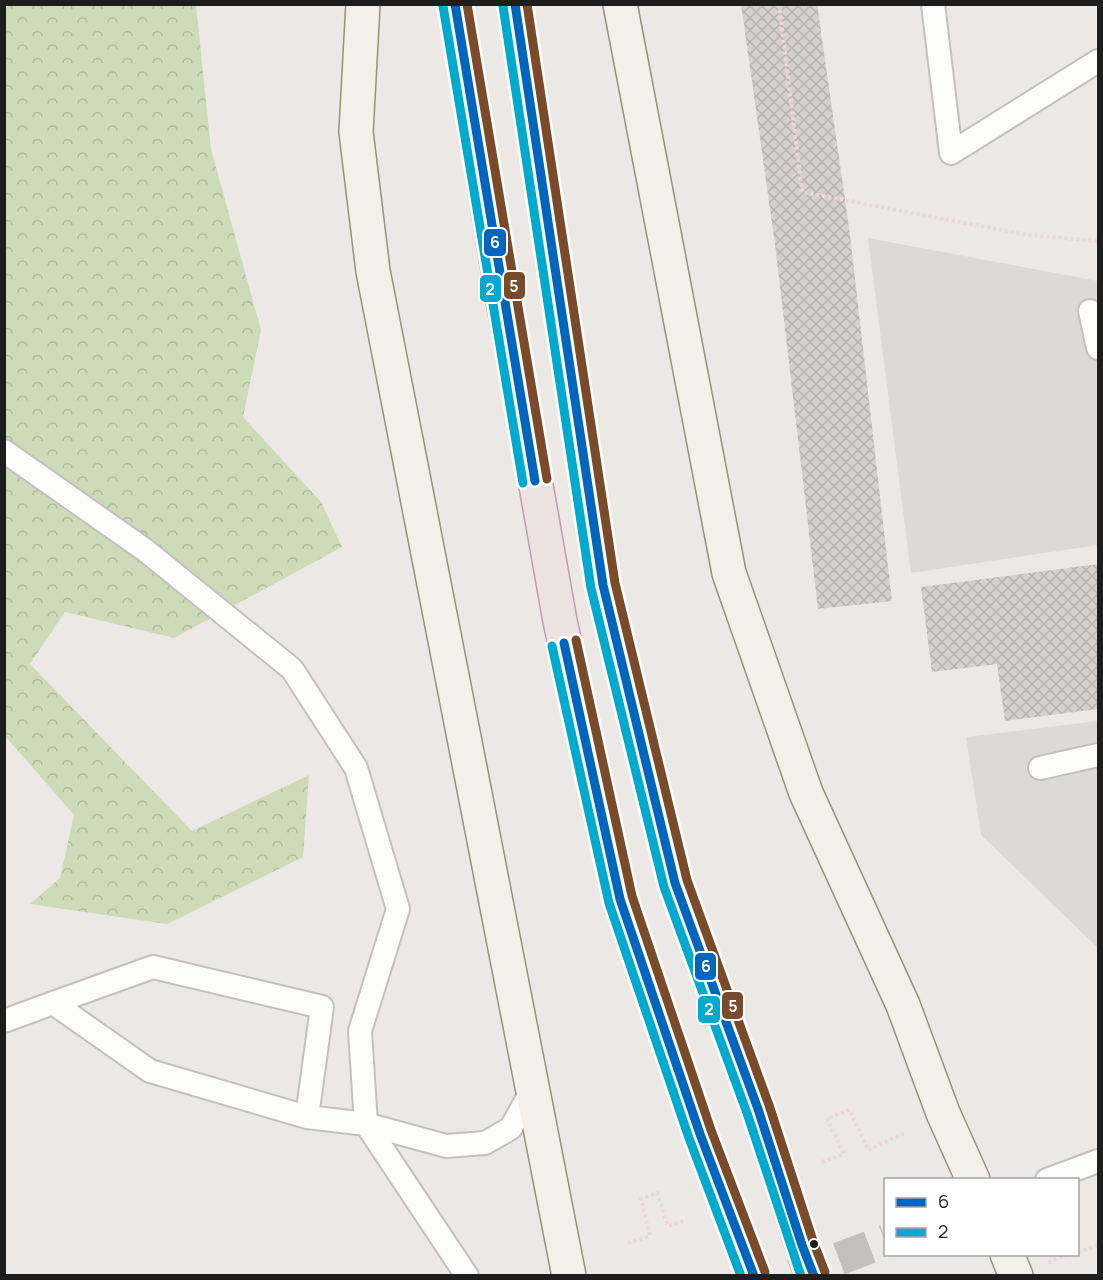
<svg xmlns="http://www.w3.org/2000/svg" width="1103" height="1280" viewBox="0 0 1103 1280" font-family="Manrope,sans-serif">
  <defs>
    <pattern id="forest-crowns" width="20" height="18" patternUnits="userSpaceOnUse" patternTransform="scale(1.5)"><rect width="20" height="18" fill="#cddbb8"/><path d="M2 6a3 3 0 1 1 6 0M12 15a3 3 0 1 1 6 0" fill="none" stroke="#b0bc9e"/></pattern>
    <pattern id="building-cross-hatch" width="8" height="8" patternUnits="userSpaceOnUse" patternTransform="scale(1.5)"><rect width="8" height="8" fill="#d4d0cd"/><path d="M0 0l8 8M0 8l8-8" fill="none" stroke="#b6b2b0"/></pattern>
  </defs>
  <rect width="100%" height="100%" fill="#ece8e5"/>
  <!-- forest -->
  <path fill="url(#forest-crowns)" d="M4,5H196L211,149L261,330L243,417L321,502L342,547L174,638L65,612L30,664L192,831L309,775L303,857L167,924L30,904L60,878L74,815L5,736Z"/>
  <!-- parking -->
  <path fill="#dcdad9" d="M868,238L1098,281V545L911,573Z
    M1098,721V948L981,835L966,737Z"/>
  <!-- building -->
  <path fill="url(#building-cross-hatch)" d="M741,4H817L850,235L892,601L818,609L775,244Z
    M1098,564V709L1005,721L997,664L932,672L921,587Z"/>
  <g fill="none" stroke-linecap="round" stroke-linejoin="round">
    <!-- secondary-tunnel -->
    <path stroke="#c3bfbd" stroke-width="33" stroke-dasharray="33 16" stroke-linecap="butt" d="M793,1276L886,1241"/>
    <!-- service casing -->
    <g stroke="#c3c1c0" stroke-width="26">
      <path id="service" d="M933,4L951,153L1098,61
        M1090,311L1098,348
        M4,451L145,550L292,669L356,768L398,909L360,1031L366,1124L446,1146L485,1143L511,1128L533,1088
        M1040,768L1098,755
        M53,1003L153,967L322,1007L307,1117
        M4,1021L53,1003L150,1071L307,1117L366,1124L467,1276
        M1047,1180L1098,1161"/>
    </g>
    <!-- secondary casing -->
    <g stroke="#97927c" stroke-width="36">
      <path id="secondary" d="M363,4L356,132L373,271L569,1276
        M620,4L729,573L806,793L903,1005L943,1113L973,1180
        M1007,1254L1016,1276"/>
    </g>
    <!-- trunk casing -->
    <g stroke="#c39aaf" stroke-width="36">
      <path id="trunk" d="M455,4L501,288L560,621L620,899L700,1134L754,1276
        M515,4L603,585L675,883L758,1109L802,1245L814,1276"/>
    </g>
    <!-- path -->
    <path stroke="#ebd8da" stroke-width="4" stroke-dasharray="3 3" stroke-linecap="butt" d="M779,4L802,192L1028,235L1098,241
      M822,1162L844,1154L827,1118L850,1110L868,1150L905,1133
      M628,1243L650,1236L641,1199L657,1193L668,1226L684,1221
      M1078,1252L1098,1245
      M1048,1262L1070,1254"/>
    <!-- service -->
    <use href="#service" stroke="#fcfcfb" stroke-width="22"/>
    <!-- secondary -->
    <use href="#secondary" stroke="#f3f0e9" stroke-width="33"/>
    <!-- trunk -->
    <use href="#trunk" stroke="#ede2e2" stroke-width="33"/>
    <!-- bus-1 casing -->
    <g stroke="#fff" stroke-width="14">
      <path id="bus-1" d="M455,4L535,481
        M515,4L603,585L675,883L758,1109L802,1245L814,1276
        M564,643L620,899L700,1134L754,1276"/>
    </g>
    <!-- bus-2 casing -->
    <g stroke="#fff" stroke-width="14">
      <path id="bus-2" d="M443,6L523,483
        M503,6L591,588L664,887L747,1113L801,1276
        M552,646L609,903L689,1138L741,1276"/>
    </g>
    <!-- bus-3 casing -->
    <g stroke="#fff" stroke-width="14">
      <path id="bus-3" d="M467,4L547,479
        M527,4L615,583L687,880L769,1105L813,1241L825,1272
        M576,640L632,896L711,1130L765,1272"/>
    </g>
    <!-- bus-1 -->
    <use href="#bus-1" stroke="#0065bd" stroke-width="9"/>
    <!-- bus-2 -->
    <use href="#bus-2" stroke="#00a9ce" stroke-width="9"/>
    <!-- bus-3 -->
    <use href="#bus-3" stroke="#7a4b2a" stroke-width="9"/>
  </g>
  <!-- markers -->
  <circle fill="#1d1d1d" stroke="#fff" stroke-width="2" cx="814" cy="1244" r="5"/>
  <g stroke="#fff" stroke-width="2">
    <rect x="483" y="228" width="24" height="29" rx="6" fill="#0065bd"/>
    <rect x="503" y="271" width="23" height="29" rx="6" fill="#7a4b2a"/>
    <rect x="479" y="274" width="23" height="29" rx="6" fill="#00a9ce"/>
    <rect x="694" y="952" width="23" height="29" rx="6" fill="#0065bd"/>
    <rect x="721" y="991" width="23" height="29" rx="6" fill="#7a4b2a"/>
    <rect x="697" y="995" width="24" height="29" rx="6" fill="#00a9ce"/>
  </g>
  <g font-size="16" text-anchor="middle" font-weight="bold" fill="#fff">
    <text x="495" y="248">6</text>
    <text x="514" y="292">5</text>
    <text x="490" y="295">2</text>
    <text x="706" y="972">6</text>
    <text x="733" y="1012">5</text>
    <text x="709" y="1015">2</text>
  </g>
  <!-- border -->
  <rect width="1103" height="1280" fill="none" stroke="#1d1d1d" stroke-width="12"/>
  <!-- legend -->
  <rect x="884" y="1178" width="195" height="78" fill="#ffffff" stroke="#a5a5a5" stroke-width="1.5"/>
  <rect x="896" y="1198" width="30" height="9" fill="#0065bd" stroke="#a5a5a5" stroke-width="1.5"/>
  <text x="938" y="1208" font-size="18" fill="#1d1d1d">6</text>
  <rect x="896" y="1228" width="30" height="9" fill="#00a9ce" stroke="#a5a5a5" stroke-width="1.5"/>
  <text x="938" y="1238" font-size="18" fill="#1d1d1d">2</text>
</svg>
